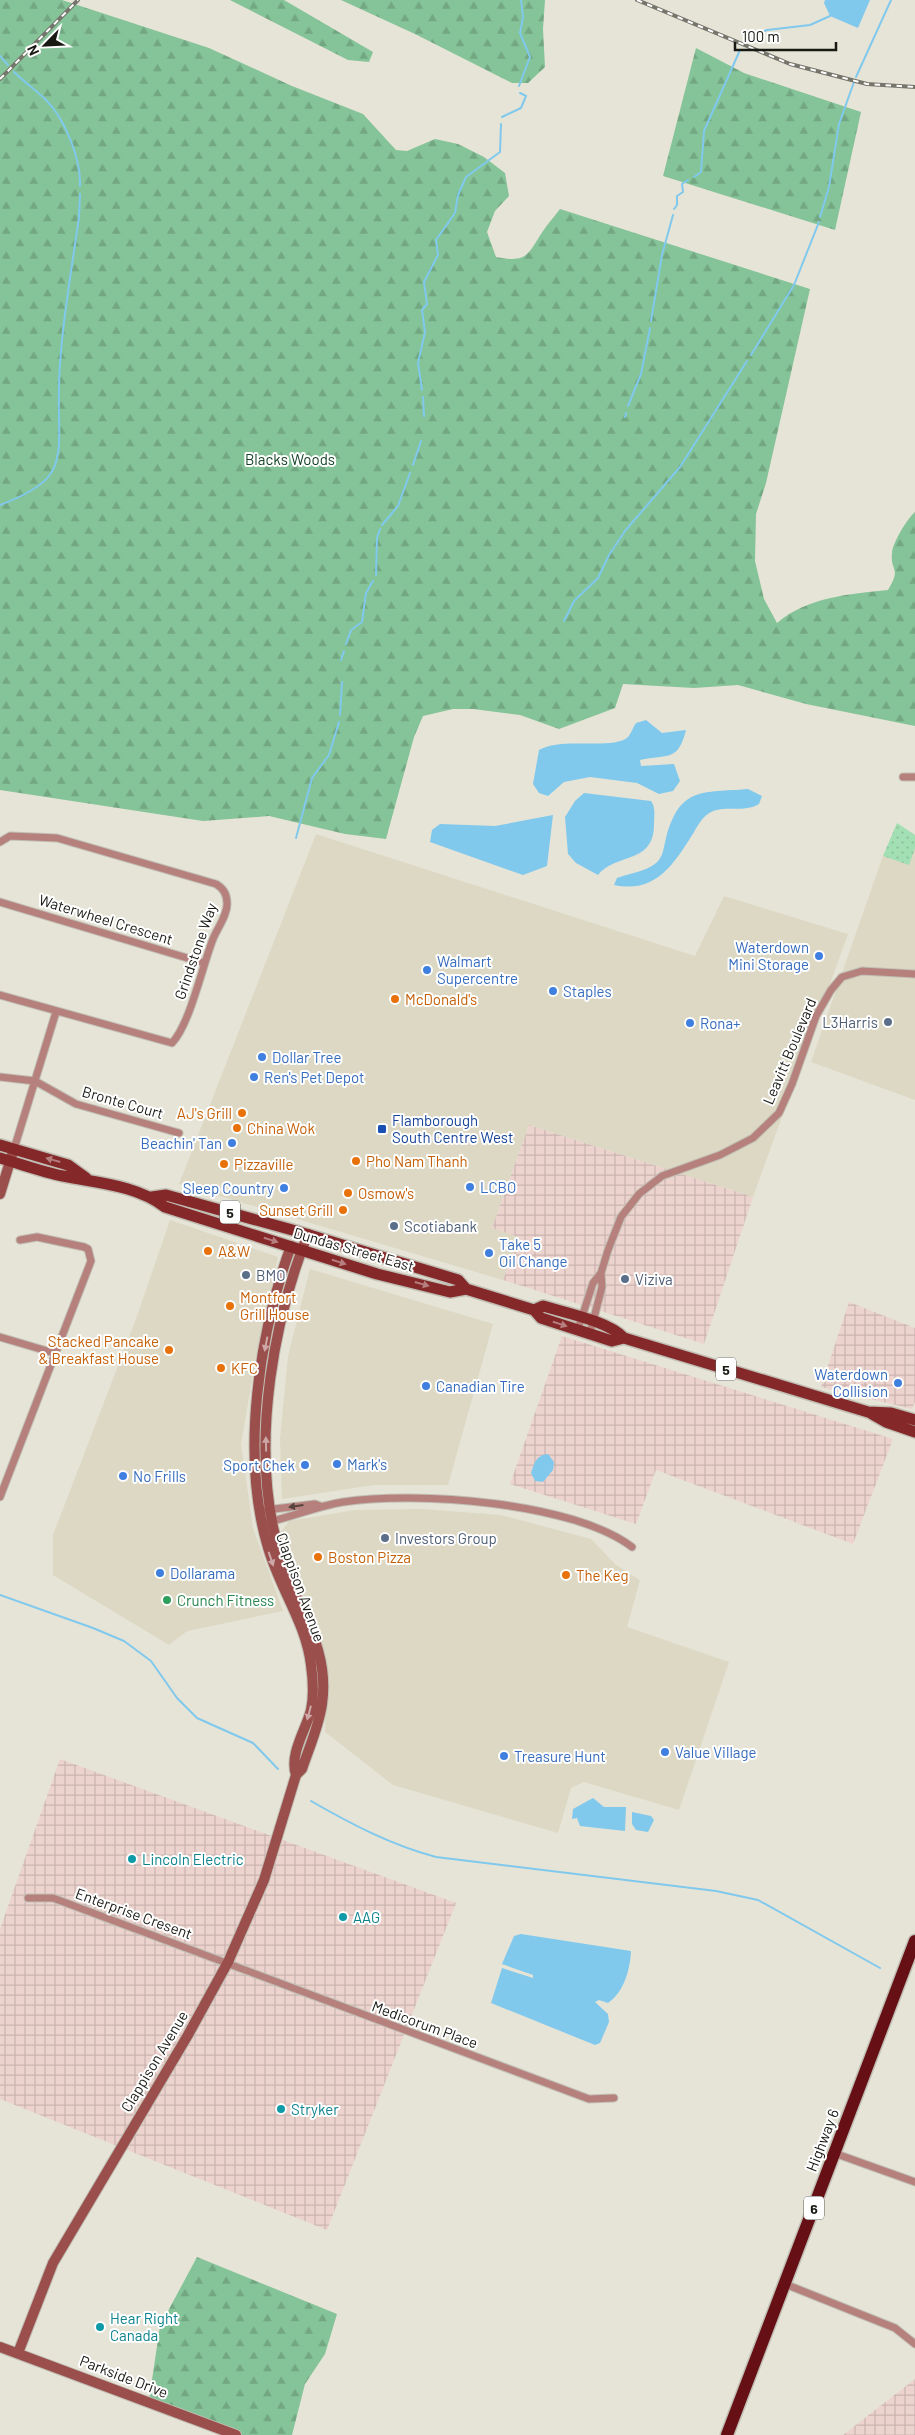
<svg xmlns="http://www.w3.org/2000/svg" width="915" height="2435" viewBox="0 0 915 2435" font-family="Barlow,sans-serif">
  <defs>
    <pattern id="industrial-grid" width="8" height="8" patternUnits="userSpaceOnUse" patternTransform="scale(1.25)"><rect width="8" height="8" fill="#edd3ce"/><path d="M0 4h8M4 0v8" fill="none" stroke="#cbb5b0"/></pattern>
    <pattern id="forest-firs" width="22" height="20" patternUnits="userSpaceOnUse" patternTransform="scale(1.25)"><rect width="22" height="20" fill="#85c398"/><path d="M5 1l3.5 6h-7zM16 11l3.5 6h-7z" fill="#72a782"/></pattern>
    <pattern id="park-dots" width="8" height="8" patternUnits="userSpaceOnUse" patternTransform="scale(1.25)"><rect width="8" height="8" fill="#a2dfb3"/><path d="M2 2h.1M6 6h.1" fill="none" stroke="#8bbf99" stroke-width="1.8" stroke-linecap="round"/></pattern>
  </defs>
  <rect width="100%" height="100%" fill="#e6e4d7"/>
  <!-- built -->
  <path fill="#dcd8c4" d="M316,834L695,956L724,896L848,934L753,1197L529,1125L492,1228L519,1236L503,1280L179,1184Z
    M915,838V1100L811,1062L884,853Z
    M170,1220L278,1257L255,1363L241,1444L253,1528L283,1611L187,1631L169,1645L53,1575V1535L136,1319Z
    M310,1269L493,1324L448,1485H374L282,1499L280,1439L288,1356Z
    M421,1509L501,1515L591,1539L616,1565L640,1580L627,1627L729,1662L679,1810L584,1782L571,1788L558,1833L393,1785L325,1732L326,1663L316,1631L283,1550L280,1533L289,1521L355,1510Z"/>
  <!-- industrial -->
  <path fill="url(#industrial-grid)" d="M529,1125L753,1197L704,1344L503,1280L519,1237L492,1228Z
    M849,1302L915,1328V1402L912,1409L821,1387Z
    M562,1336L893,1439L853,1544L656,1470L636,1524L510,1484Z
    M60,1759L456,1903L327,2230L0,2099V1929Z
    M915,2379V2435H843Z"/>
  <!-- forest -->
  <path fill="url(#forest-firs)" d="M0,0H62L209,48L292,86L363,114L396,150L407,151L435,139L458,144L484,157L505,173L509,196L495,211L487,232L496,257C528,263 527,255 543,231C548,223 555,216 560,209L810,289L766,483L756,514L755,561L764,599L777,623C807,597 850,594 888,590C902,567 890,572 892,553C893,542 907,519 915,512V726L806,704L738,685L694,688L623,684L615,708L559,729L520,715L473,709H453L423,716L414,737L386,839L345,834L269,816L203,821L0,790Z
    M230,0H284L373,52L369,62L348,60Z
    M341,0H545L543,29L545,67L528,83H512L415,34Z
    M696,48L744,73L861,112L835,230L663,176Z
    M197,2257L337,2314L325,2354L305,2384L292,2435H231L149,2400L160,2326Z"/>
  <!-- park -->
  <path fill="url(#park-dots)" d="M897,823L915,835V848L909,865L883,856Z"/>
  <!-- water -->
  <path fill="#80c9ed" d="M825,0H870L858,28L830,16L824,3Z
    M646,720L662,733L686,730C678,762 668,754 640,760L641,766L674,764L680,781L673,791L659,794L637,783L590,777L564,782L548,796L539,793L533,784L539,750C562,736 612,751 628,737C631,734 633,727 636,723Z
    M748,789L762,796L759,804C744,813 724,805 711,812C703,816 698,825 694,832C674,864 656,894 614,885L617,878C628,874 647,871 656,863C663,858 664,846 666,838C680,786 702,793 748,789Z
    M584,793L651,801C656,808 654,816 654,824C654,865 617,852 598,875L576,863L568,854L565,817L575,801Z
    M553,815L547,866L523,875L430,842L432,830L440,824L495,826Z
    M548,1454L554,1462L553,1470L543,1482L535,1481L531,1473C534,1464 536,1455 548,1454Z
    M593,1798L604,1807H626L625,1831L580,1826L577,1818L572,1819L573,1809Z
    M632,1812L651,1816L654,1820L648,1832L636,1830L632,1824Z
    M521,1934L631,1951C630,1970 624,1992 608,2003L599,2000L595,2002L608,2014L609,2022L600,2043L595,2045L491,2003L502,1968L533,1978V1975L502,1964L514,1936Z"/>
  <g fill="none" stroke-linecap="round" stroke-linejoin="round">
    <!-- stream -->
    <path stroke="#80c9ed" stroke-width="2" d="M744,41L767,30L810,25L830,16
      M0,56L8,65
      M14,72C24,82 36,90 46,100C65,119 81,159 80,186
      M856,77L891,0
      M519,86L530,57L520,33L523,17L521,0
      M502,117L521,108L526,96L520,93
      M694,177L701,172L704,131L740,50
      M674,209L677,205V196L683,192L682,184L688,180
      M820,217L829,187L839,124L854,82
      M651,321L662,255L673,215
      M751,355L794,285L819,222
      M422,390L418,363L425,332L422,310L427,304L424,282L438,255L436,240L455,213L458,195L466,177L500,152L501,124
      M423,397L424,416
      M628,406L641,374L650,328
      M625,417L626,413
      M413,465L421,441
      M0,505C16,499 38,490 49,476C62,460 59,432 59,413C57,348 70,282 79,217L80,194
      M382,525L398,506L410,473
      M376,575L377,538L380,529
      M564,621L574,601L598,578L609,555L625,531L680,467L747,361
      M346,644L351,630L362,622L366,593L373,581
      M341,660L344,651
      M340,715L342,682
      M296,838L312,778L329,755L339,722
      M0,1595L93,1628L124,1641L151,1661L177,1698L197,1718L253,1743L278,1769
      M311,1801C351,1824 391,1845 436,1857L716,1891L758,1900L880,1968"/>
    <!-- street casing -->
    <g stroke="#c1bfb4" stroke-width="9">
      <path id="street" d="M903,777H915
        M0,842L10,836L57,838L216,884C223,888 227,895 227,903C228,914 217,929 213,939C202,967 190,1024 172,1043L0,995
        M0,902L204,963
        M0,1077L35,1081L76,1104L179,1133
        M14,1149L56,1012
        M578,1329L593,1283L601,1273
        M590,1333L602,1287L601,1273L608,1250L621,1217L639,1194L662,1176L720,1155L753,1138L779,1113L792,1084L816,1016L831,990L842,977L862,971L915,974
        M0,1337L54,1353
        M0,1497L91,1261L88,1249L84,1247L37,1237L20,1240
        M266,1510L315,1504L320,1506
        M269,1522C294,1516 318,1506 343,1502C416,1491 573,1502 632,1547
        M28,1898H53L589,2099L614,2098
        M834,2153L915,2182
        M785,2284L895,2328L915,2344"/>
    </g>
    <!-- secondary casing -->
    <g stroke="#c1bfb4" stroke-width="12">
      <path id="secondary" d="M0,1194L12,1155
        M291,1246C259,1334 241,1453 267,1544C278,1586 306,1622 311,1665C313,1679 314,1696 311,1710C306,1730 289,1754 296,1775
        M0,2347L236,2435
        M18,2353L53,2263L188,2035L228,1962L264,1880L296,1775L302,1769C309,1748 319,1726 322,1704C329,1655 306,1621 288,1578C282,1562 277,1544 273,1527C254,1435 273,1321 308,1234"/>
    </g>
    <!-- primary casing -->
    <g stroke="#c1bfb4" stroke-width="14">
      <path id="primary" d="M0,1145L68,1165L86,1178
        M0,1158C21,1164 42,1172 63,1176C97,1183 136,1185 165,1207L377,1274L450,1292L466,1289L534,1310L541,1318L612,1341L624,1338L868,1412L891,1413L915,1420
        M152,1197L166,1195L296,1231L458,1280L466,1289
        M534,1310L543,1306C566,1313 608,1321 624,1338
        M872,1414L886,1422L915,1432"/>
    </g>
    <!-- highway casing -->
    <g stroke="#c1bfb4" stroke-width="15">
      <path id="highway" d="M727,2435L915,1941"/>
    </g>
    <!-- street -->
    <use href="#street" stroke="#b6817d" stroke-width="7"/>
    <!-- secondary -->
    <use href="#secondary" stroke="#9b4f4c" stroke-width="10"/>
    <!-- primary -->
    <use href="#primary" stroke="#85282a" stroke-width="11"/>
    <!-- highway -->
    <use href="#highway" stroke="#661015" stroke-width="12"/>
    <!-- rail casing -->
    <g stroke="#76756c" stroke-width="4">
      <path id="rail" d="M637,0L790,64L867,84L915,87
        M0,79L78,0"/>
    </g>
    <!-- rail -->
    <use href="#rail" stroke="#fff" stroke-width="2" stroke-dasharray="5.5" stroke-linecap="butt"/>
  </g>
  <!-- one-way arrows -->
  <defs><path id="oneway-solid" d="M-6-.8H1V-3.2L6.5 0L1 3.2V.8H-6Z" transform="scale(1.25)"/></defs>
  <g fill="#b67e7f">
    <use href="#oneway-solid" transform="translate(53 1160) rotate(-164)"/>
    <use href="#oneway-solid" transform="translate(271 1240) rotate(17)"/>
    <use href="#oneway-solid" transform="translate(339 1262) rotate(17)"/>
    <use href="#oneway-solid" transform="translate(422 1284) rotate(16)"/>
    <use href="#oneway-solid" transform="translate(560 1324) rotate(17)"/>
  </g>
  <g fill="#cda7a6">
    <use href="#oneway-solid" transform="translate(266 1344) rotate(101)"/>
    <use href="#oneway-solid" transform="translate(266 1444) rotate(-91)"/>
    <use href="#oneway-solid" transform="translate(271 1559) rotate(71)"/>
    <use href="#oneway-solid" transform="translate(309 1713) rotate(105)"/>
  </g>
  <use fill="#58433e" href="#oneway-solid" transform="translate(296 1506) rotate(172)"/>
  <!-- markers -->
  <g fill="#3f7fe0" stroke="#fff" stroke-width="2">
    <circle cx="819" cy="956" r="5"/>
    <circle cx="427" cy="970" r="5"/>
    <circle cx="553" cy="991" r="5"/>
    <circle cx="690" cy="1023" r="5"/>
    <circle cx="262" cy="1057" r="5"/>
    <circle cx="254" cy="1077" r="5"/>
    <circle cx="232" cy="1143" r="5"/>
    <circle cx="470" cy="1187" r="5"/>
    <circle cx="284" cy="1188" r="5"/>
    <circle cx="489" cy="1253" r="5"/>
    <circle cx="898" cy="1383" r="5"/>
    <circle cx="426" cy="1386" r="5"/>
    <circle cx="337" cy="1464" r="5"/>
    <circle cx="305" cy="1465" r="5"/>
    <circle cx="123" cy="1476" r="5"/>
    <circle cx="160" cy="1573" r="5"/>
    <circle cx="665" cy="1752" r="5"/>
    <circle cx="504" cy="1756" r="5"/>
  </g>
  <g fill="#e8710a" stroke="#fff" stroke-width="2">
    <circle cx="395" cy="999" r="5"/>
    <circle cx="242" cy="1113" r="5"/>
    <circle cx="237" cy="1128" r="5"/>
    <circle cx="356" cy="1161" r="5"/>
    <circle cx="224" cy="1164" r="5"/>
    <circle cx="348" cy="1193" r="5"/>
    <circle cx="343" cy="1210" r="5"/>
    <circle cx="208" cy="1251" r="5"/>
    <circle cx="230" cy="1306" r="5"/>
    <circle cx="169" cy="1350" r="5"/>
    <circle cx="221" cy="1368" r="5"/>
    <circle cx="318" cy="1557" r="5"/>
    <circle cx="566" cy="1575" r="5"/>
  </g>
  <g fill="#5c6f8a" stroke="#fff" stroke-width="2">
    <circle cx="888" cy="1022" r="5"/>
    <circle cx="394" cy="1226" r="5"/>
    <circle cx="246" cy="1275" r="5"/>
    <circle cx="625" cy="1279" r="5"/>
    <circle cx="385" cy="1538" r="5"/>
  </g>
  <rect fill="#1a4fb4" stroke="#fff" stroke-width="2" x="377" y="1124" width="10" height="10" rx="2.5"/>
  <circle fill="#2e9e5b" stroke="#fff" stroke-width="2" cx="167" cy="1600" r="5"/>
  <g fill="#0f9aa8" stroke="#fff" stroke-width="2">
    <circle cx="132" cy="1859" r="5"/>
    <circle cx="343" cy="1917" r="5"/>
    <circle cx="281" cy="2109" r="5"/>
    <circle cx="100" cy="2327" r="5"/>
  </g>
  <g text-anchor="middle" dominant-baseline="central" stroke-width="4" stroke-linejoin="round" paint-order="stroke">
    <!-- shield labels -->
    <g fill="#fff" stroke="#5e5e5a" stroke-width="1">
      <rect x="220" y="1200.5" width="20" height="23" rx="4"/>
      <rect x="716" y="1357.5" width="20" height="23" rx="4"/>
      <rect x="804" y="2196.5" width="20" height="23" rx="4"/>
    </g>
    <g font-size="14" font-weight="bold" fill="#191914">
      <text x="230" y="1212">5</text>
      <text x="726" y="1369">5</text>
      <text x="814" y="2208">6</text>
    </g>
    <!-- park labels -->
    <g font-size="15" fill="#144326" stroke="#fff">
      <text x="290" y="459">Blacks Woods</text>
    </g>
    <!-- street labels -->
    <g font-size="15" fill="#191914" stroke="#fff">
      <text transform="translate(106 919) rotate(17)">Waterwheel Crescent</text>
      <text transform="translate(195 951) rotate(-71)">Grindstone Way</text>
      <text transform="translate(789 1051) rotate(-67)">Leavitt Boulevard</text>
      <text transform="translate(123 1102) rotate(16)">Bronte Court</text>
      <text transform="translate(354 1249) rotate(16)">Dundas Street East</text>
      <text transform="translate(301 1587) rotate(70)">Clappison Avenue</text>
      <text transform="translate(134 1913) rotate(20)">Enterprise Cresent</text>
      <text transform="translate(425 2024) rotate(20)">Medicorum Place</text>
      <text transform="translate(154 2061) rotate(-59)">Clappison Avenue</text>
      <text transform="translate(822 2140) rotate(-69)">Highway 6</text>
      <text transform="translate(124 2376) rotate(21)">Parkside Drive</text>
    </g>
    <!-- shop labels -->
    <g font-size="15" fill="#366cbe" stroke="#fff" text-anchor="start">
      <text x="809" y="947" text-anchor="end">Waterdown<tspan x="809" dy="17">Mini Storage</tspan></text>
      <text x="437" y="961">Walmart<tspan x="437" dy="17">Supercentre</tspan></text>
      <text x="563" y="991">Staples</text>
      <text x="700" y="1023">Rona+</text>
      <text x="272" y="1057">Dollar Tree</text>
      <text x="264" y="1077">Ren's Pet Depot</text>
      <text x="222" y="1143" text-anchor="end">Beachin' Tan</text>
      <text x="480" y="1187">LCBO</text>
      <text x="274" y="1188" text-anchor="end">Sleep Country</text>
      <text x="499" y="1244">Take 5<tspan x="499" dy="17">Oil Change</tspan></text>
      <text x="888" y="1374" text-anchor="end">Waterdown<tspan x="888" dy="17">Collision</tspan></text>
      <text x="436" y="1386">Canadian Tire</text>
      <text x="347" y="1464">Mark's</text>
      <text x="295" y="1465" text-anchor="end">Sport Chek</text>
      <text x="133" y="1476">No Frills</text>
      <text x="170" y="1573">Dollarama</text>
      <text x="675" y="1752">Value Village</text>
      <text x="514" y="1756">Treasure Hunt</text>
    </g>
    <!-- food labels -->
    <g font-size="15" fill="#c56008" stroke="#fff" text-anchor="start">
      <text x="405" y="999">McDonald's</text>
      <text x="232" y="1113" text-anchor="end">AJ's Grill</text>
      <text x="247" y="1128">China Wok</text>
      <text x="366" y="1161">Pho Nam Thanh</text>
      <text x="234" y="1164">Pizzaville</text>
      <text x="358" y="1193">Osmow's</text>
      <text x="333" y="1210" text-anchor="end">Sunset Grill</text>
      <text x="218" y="1251">A&amp;W</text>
      <text x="240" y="1297">Montfort<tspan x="240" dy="17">Grill House</tspan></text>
      <text x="159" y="1341" text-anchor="end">Stacked Pancake<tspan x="159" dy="17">&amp; Breakfast House</tspan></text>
      <text x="231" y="1368">KFC</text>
      <text x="328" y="1557">Boston Pizza</text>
      <text x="576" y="1575">The Keg</text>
    </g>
    <!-- service labels -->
    <g font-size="15" fill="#4e5e75" stroke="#fff" text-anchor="start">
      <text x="878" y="1022" text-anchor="end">L3Harris</text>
      <text x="404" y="1226">Scotiabank</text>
      <text x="256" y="1275">BMO</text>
      <text x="635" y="1279">Viziva</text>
      <text x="395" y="1538">Investors Group</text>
    </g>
    <!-- transit labels -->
    <g font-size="15" fill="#164399" stroke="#fff" text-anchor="start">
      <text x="392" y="1120">Flamborough<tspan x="392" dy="17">South Centre West</tspan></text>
    </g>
    <!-- leisure labels -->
    <g font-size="15" fill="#27864d" stroke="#fff" text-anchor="start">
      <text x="177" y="1600">Crunch Fitness</text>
    </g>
    <!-- culture labels -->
    <g font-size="15" fill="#0d838f" stroke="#fff" text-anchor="start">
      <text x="142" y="1859">Lincoln Electric</text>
      <text x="353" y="1917">AAG</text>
      <text x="291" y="2109">Stryker</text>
      <text x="110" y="2318">Hear Right<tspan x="110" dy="17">Canada</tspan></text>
    </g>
  </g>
  <!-- north arrow -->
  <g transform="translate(45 45) rotate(246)" stroke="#ffffff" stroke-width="4" paint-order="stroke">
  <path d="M0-4L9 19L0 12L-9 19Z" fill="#191914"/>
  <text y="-8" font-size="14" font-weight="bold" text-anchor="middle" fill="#191914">N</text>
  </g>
  <!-- scale -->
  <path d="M735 42v8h101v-8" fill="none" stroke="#191914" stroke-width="2.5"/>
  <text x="742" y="42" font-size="15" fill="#191914" stroke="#ffffff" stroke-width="4" paint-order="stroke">100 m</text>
</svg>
